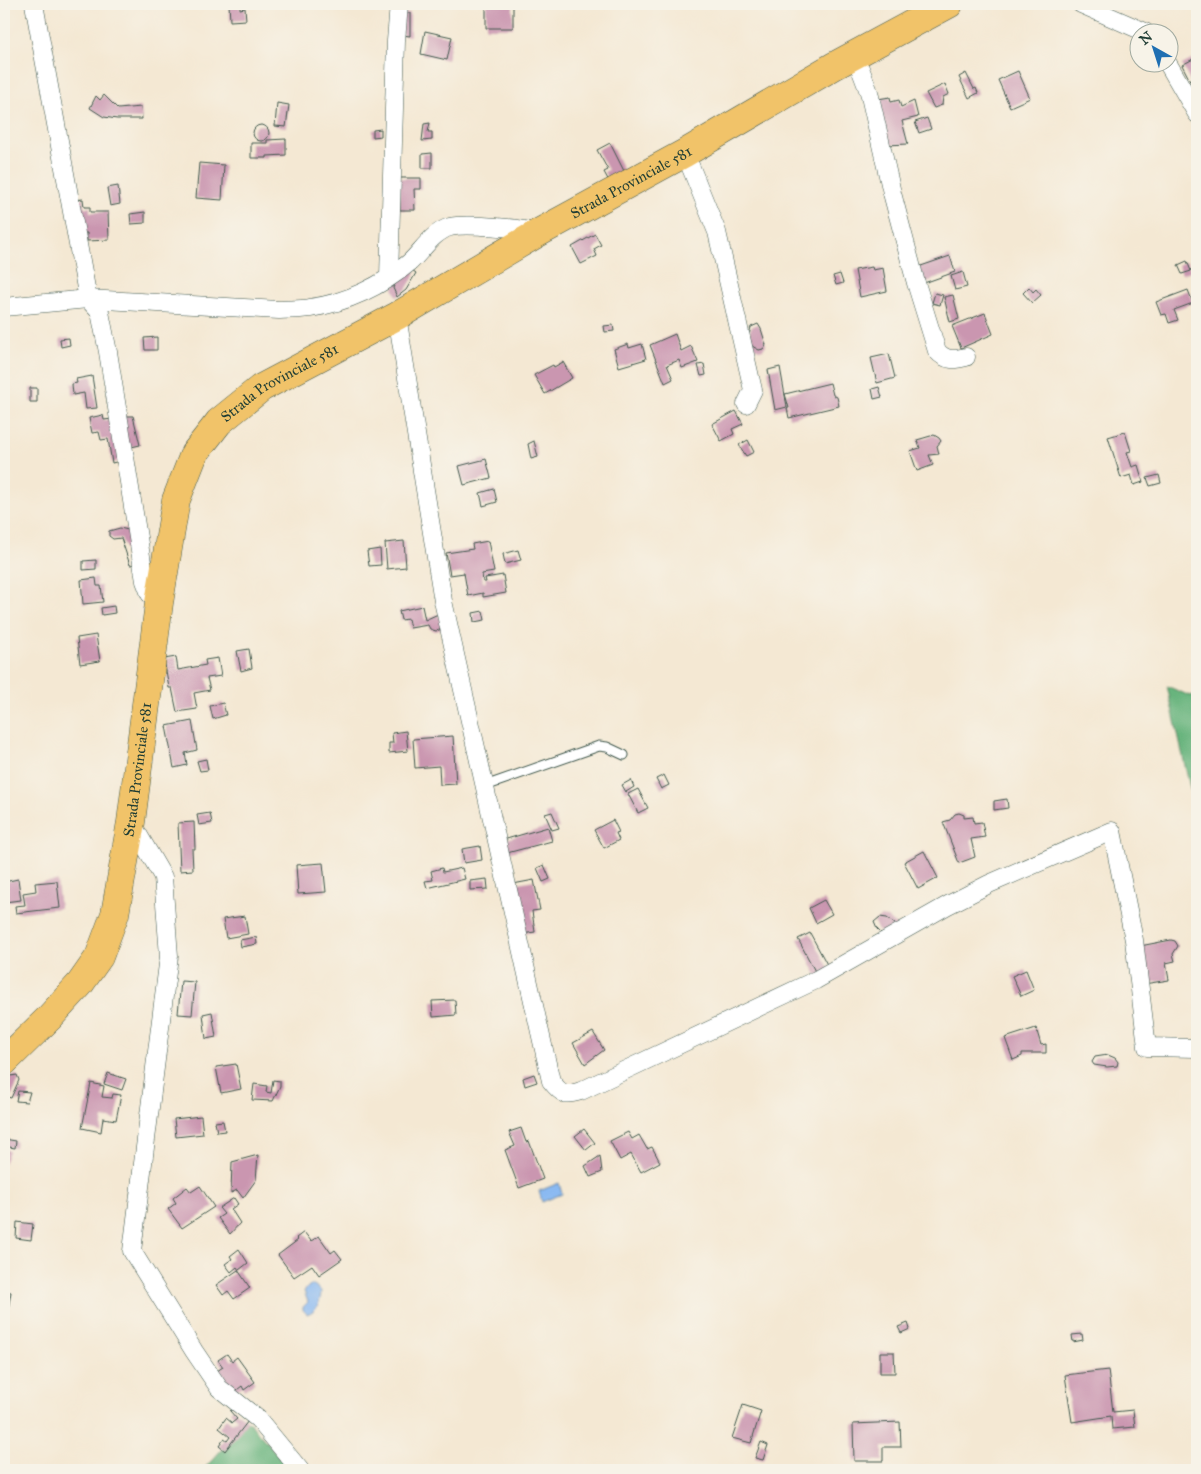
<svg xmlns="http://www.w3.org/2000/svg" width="1201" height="1474" viewBox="0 0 1201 1474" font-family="'IM FELL Great Primer',serif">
  <rect width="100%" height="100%" fill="#f7f3e8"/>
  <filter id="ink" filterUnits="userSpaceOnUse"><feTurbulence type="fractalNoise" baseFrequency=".02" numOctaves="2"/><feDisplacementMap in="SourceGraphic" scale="10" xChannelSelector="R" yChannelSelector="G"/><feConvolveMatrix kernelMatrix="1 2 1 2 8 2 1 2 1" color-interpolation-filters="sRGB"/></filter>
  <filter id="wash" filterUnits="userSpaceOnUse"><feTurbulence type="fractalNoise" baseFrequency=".0096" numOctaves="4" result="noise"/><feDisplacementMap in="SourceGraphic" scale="20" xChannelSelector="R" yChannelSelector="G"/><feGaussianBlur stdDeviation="1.12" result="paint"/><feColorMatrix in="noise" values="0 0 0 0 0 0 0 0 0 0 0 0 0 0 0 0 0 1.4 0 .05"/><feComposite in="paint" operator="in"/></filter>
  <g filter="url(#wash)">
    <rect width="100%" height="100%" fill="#f4e8d3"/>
    <!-- forest -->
    <path fill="#68b47d" stroke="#447858" d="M1167,686L1190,696L1197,694V819Z
      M248,1421L291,1470H203Z"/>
    <!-- water -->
    <path fill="#86b7f2" stroke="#527a93" d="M559,1183L562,1194L542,1202L539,1191Z
      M314,1285L321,1291C321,1301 317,1311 307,1314L303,1310V1307L308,1302L304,1291L309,1286Z"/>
    <g id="blocks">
      <!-- building -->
      <path fill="#ca96b0" d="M229,4H240V9L245,8L246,20L230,21Z
        M486,4H513V28H486Z
        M402,13H410V36L402,35Z
        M425,31L452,37L447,60L421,54Z
        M1197,57V94L1182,65Z
        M1018,71L1030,98L1010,107L998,80Z
        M966,73L974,89L976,88L978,93L969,98L959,77Z
        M945,84L949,94L943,97L942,105L934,108L926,93Z
        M104,95L118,109L141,107L142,119H117L104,117L90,108L96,96L100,100Z
        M890,97L891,102L899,100L901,107L914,101L918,117L902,121L908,144L886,145L878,99Z
        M277,103L289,105L286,127L275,126Z
        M927,118L931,129L919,133L915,122Z
        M430,123L428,132H432V140L422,141L424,124Z
        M253 133a8 8 0 1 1 16 0a8 8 0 1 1-16 0Z
        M381,129V136L373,137V130Z
        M286,139V155L267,156V158H251V143H267V140Z
        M610,143L627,177L611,185L604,172L608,170L597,150Z
        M432,153V168H422V154Z
        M199,163L224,165L222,200L196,198Z
        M399,178H421V189H414L415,210H400Z
        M118,186L120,204L110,206L107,188Z
        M83,199L84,207H90V212H108L109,240L87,241V233H80L75,200Z
        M145,212V223L131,224L130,214Z
        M595,234L601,245L594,249L597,256L581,264L572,247Z
        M950,256L955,272L924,283L918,267Z
        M1187,261L1191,271L1182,274L1178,265Z
        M872,267L873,270L883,268L887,291L860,297L855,270Z
        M412,270L416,273L406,290L397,297L393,288L396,282Z
        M963,272L967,287L955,290L951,276Z
        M840,274L843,283L836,285L833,276Z
        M1029,287L1033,292L1036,289L1041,295L1032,303L1023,293Z
        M1188,290L1193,303L1174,310L1178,320L1169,323L1166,314L1161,315L1156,302Z
        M935,293L943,295L940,305L932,303Z
        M953,295L959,319L950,322L944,297Z
        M985,313L993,334L961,348L952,326Z
        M758,324L761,329L766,345L763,349L759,350L752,346L749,335L751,327Z
        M613,325L614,331L605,332L604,326Z
        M675,334L681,351L691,346L698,362L682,368L679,360L667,365L673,379L665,383L650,345Z
        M157,337V350H145L144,338Z
        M69,338L70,345L61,347L60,339Z
        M628,344L629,348L642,344L646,359L619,367L614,349Z
        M889,354L895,378L877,383L871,358Z
        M563,362L572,378L545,394L534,375L553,365L554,367Z
        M704,364L706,375L701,376L698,365Z
        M780,367L787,407L775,410L768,370Z
        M92,376L97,408L86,409L84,393L73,395L72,384L77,383L76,379Z
        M830,383L833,395L837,397L839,406L789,418L787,408H789L785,394Z
        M879,387L882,397L874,399L872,389Z
        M30,388H37V402H30Z
        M736,411L743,424L732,429L734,434L721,441L712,424Z
        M103,415L104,420L112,419L120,461L112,463L108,439L101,440L99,432L92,433L89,418Z
        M122,416H133L140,445L127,448Z
        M1125,432L1131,451L1127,452L1132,467L1138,465L1143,482L1134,485L1131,475L1121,478L1108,437Z
        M934,435L939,438L941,441L937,446L939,454L929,455L933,465L917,471L910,451L920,448L917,440Z
        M748,440L754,452L746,456L739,445Z
        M534,441L538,457L531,459L528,444Z
        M486,459L491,478L464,485L459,466Z
        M1159,475L1161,483L1150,486L1147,478Z
        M494,489L497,502L483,506L480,493Z
        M120,528L128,530L139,564L130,565L121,538L113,539L109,536V531Z
        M404,541L406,567L387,569L385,543Z
        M488,541L494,572L482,574L483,582H486L485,578L503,575L506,593L483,597V593L468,596L464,573L450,575L446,553L473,549L472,544Z
        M380,549L381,565L369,566L367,551Z
        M518,550L521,560L505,564L503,554Z
        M96,560V569L83,570V561Z
        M96,578L97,586H101L103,602L83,604L81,580Z
        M114,606L115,613L102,615L101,608Z
        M422,606L425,620L438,614L444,628L436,631L430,629L428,625L410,628L408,619L401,620L399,611Z
        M483,611L485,620L474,622L473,613Z
        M96,635L100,661L80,664L77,638Z
        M249,649L252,668L241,671L237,651Z
        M176,657L178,670L206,665L205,660L218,658L221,676L207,678L210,690L194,693L197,709L177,712L172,688H169L164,659Z
        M223,703L226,715L213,719L210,706Z
        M192,721L197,750L185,753L187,765L174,768L166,726Z
        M406,731L408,751L389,753V743H393L392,733Z
        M453,736L456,784L440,785L439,766L415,768L413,739Z
        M206,759L208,770L200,771L197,761Z
        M664,775L669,785L661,789L656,779Z
        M631,780L634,787L626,792L622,785Z
        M638,789L648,808L638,813L628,794Z
        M1007,799L1008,808L994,810V801Z
        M552,812L559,828L552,830L545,814Z
        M210,813L212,823L199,825L197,815Z
        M959,813L964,815V818L973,817L974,823L982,822L985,837L971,839L975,857L959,863L943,822L950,820L955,814Z
        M613,820L619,832L616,833L619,840L604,848L594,830Z
        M194,822L195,849H192L193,870L180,871L178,823Z
        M548,827L552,841L507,853L503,840Z
        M480,846L482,860L464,863L462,849Z
        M924,851L938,878L918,889L904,862Z
        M323,863L326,892L298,894L296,865Z
        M544,865L550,879L543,882L537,868Z
        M442,868L443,872L462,868L465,879L427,888L425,881L433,880L431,871Z
        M18,879L21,900L4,902V882Z
        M487,879L488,889L470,890V881Z
        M534,880L540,910L532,911L535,932L522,934L513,884Z
        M57,881L60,908L16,913L15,906L25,905L23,893L36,891L35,883Z
        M824,900L832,914L816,923L809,908Z
        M245,916L248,934L226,938L223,919Z
        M880,917L887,918L899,927L883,935L877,929L874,922Z
        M810,933L830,970L818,977L798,939Z
        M256,937L257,944L241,947L240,940Z
        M1171,940L1175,941L1178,946L1173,954L1175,961L1166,963L1169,980L1144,984L1135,947Z
        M1026,970L1034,990L1021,996L1012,976Z
        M181,981L195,982L192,1015L178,1014Z
        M455,1000L456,1015L433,1017L432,1001Z
        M212,1012L216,1037L206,1039L203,1014Z
        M1036,1028L1041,1045L1046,1044V1053H1022V1056L1013,1060L1005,1038Z
        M593,1032L604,1050L585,1064L573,1043Z
        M1108,1055L1115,1058L1118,1062L1117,1066L1107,1067L1094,1065L1092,1062L1095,1057Z
        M236,1064L241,1089L221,1093L216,1067Z
        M108,1073L126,1079L122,1090L104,1084Z
        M534,1074L537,1082L525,1086L523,1078Z
        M17,1075L19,1080L11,1098L4,1096L8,1079L11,1076Z
        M273,1080L280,1081V1086L273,1101L252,1100L254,1084L267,1086L266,1092L271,1093Z
        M91,1083L104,1086L102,1097L112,1098L113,1094L121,1095L116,1120L103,1118L101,1132L82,1128Z
        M18,1091L30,1092L27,1102L16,1101Z
        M201,1116L203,1134L176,1137L174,1119Z
        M223,1121L225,1131L217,1132L215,1122Z
        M521,1128L526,1142L529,1141L543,1179L519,1188L505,1150L515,1146L509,1132Z
        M584,1129L595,1143L586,1150L575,1136Z
        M628,1132L632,1139L639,1135L647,1149L652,1147L660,1162L641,1172L631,1154L620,1160L610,1141Z
        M4,1139L16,1141L15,1148L4,1146Z
        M4,1149L9,1151L4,1164Z
        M258,1155L256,1180L243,1198L237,1190L231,1193L232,1162Z
        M600,1156L602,1172L590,1177L585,1166Z
        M200,1186L214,1207L182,1228L168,1209L176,1203L173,1198L187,1187L191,1192Z
        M234,1198L238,1204L231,1209L240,1223L230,1234L218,1218L224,1214L219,1208Z
        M17,1222L33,1224L31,1240L16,1238Z
        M304,1232L311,1241L319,1236L331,1253L335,1250L342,1259L319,1275L312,1265L294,1277L278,1255L298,1240L296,1238Z
        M239,1249L248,1263L239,1270L237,1267L231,1272L225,1264L232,1259L230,1256Z
        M238,1270L250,1288L234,1299L228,1291L223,1295L216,1285Z
        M4,1291L11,1292L5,1328H4Z
        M908,1323L910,1329L901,1333L898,1327Z
        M1082,1334L1083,1340L1073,1342L1072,1335Z
        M880,1352H894L895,1373H880Z
        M227,1354L232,1361L237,1357L255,1382L244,1390L242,1386L233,1393L217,1371L223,1367L218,1360Z
        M1108,1370L1113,1412L1133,1410L1135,1427L1112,1429L1111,1416L1072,1422L1065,1375Z
        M743,1405L761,1411L751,1443L732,1438Z
        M233,1409L248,1421L225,1451L219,1446L224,1439L227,1441L230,1437L219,1428L226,1418L232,1423L237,1419L230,1411Z
        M900,1422L901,1447H883V1461H854L853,1424Z
        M761,1442L768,1445L763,1460L755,1458Z"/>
    </g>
  </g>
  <g filter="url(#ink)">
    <use href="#blocks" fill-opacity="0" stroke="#3f574c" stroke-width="1"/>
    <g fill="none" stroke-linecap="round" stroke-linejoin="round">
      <!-- service casing -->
      <g stroke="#3f574c" stroke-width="11">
        <path id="service" d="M485,786L599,746L607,747L624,755"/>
      </g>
      <!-- minor casing -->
      <g stroke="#3f574c" stroke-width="19">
        <path id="minor" d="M34,4L88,299L100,312L108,352L145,581L150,594L159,603
          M1081,4L1145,32
          M855,55L869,92L892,193L916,283L937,351C946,361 954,360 966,357
          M1167,62L1197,114
          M685,153L717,232L753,390L746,404
          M389,277L396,41L399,4
          M4,307L88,299L279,310C289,309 300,310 310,308C346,303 382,286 410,262C422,251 433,232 450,227C465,223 521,228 538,233
          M397,316L443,601L551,1081C562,1095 565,1096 581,1091L816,980L948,905L989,884L1112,831L1134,940L1147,1047L1197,1048
          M131,822L163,877L169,956L132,1251L194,1351L219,1388L258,1419L300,1470"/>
      </g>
      <!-- primary casing -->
      <g stroke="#3f574c" stroke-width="29">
        <g id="primary">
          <path id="s1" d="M4,1062L49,1018L80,984L99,957L115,914L131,822L159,603L176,500L194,454L219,422L261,388L397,316L538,233L685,153L834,66L949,4"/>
        </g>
      </g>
      <!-- service -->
      <use href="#service" stroke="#fff" stroke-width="9"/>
      <!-- minor -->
      <use href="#minor" stroke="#fff" stroke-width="18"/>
      <!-- primary -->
      <use href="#primary" stroke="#f1c369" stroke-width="28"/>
    </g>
  </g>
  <g text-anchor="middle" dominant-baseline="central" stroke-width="4" stroke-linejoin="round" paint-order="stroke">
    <!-- street labels -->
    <g font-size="15" fill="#1f3d34" stroke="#f7f3e8">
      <text stroke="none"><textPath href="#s1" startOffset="1174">Strada Provinciale 581</textPath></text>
      <text stroke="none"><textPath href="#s1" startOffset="769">Strada Provinciale 581</textPath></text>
      <text stroke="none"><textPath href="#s1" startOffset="334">Strada Provinciale 581</textPath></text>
    </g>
  </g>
  <!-- margin -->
  <rect width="1201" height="1474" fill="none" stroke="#f7f3e8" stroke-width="20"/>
  <!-- north arrow -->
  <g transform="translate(1154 48) rotate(321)"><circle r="24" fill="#f7f3e8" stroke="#a1aaa0"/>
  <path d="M0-4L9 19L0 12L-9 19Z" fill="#1f6fb2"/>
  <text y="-8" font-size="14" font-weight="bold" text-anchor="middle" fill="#1f3d34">N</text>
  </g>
</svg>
